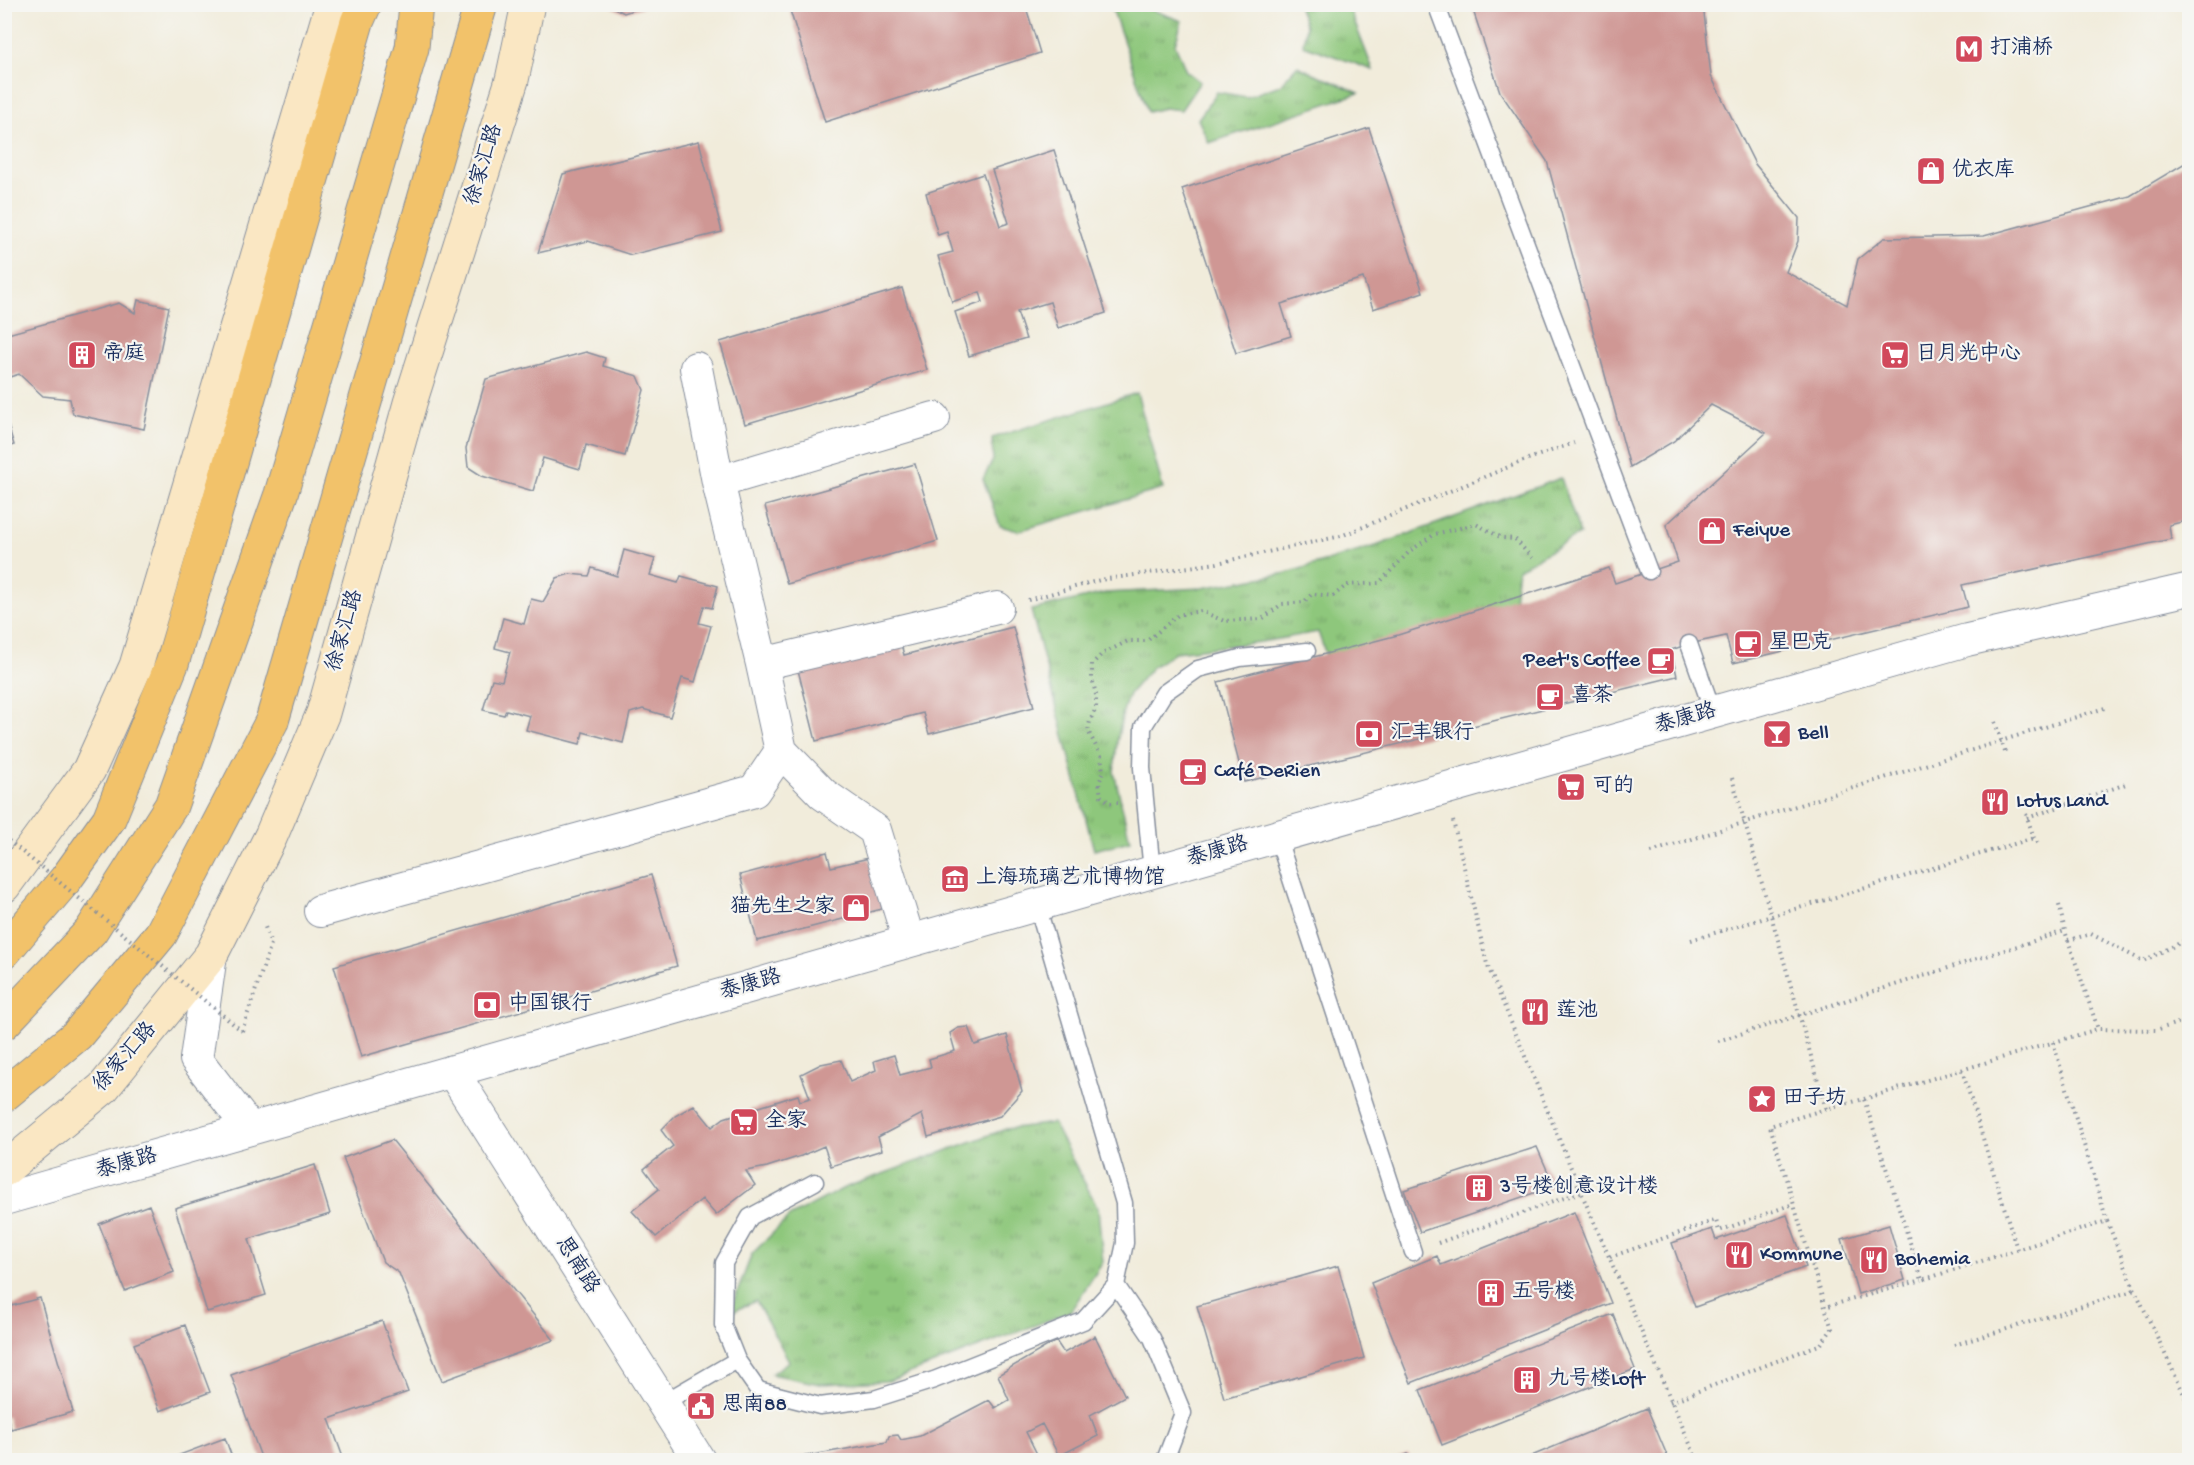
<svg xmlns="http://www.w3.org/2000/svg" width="2194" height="1465" viewBox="0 0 2194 1465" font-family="'Gochi Hand','LXGW WenKai TC',sans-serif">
  <defs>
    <pattern id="grass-tufts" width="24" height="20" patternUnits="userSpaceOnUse" patternTransform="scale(1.5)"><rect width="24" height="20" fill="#8ec77b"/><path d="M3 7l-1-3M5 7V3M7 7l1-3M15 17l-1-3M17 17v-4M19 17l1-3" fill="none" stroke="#73a268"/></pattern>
  </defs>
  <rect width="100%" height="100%" fill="#f6f6f2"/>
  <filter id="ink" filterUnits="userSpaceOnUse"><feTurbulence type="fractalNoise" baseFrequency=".0167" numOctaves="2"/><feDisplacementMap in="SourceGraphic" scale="12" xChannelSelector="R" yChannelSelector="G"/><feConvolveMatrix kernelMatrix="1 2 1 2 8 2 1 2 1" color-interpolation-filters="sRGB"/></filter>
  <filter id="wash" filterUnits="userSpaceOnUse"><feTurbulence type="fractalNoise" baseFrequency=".008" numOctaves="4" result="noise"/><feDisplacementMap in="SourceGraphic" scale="24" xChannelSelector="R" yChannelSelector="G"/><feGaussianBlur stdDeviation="1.35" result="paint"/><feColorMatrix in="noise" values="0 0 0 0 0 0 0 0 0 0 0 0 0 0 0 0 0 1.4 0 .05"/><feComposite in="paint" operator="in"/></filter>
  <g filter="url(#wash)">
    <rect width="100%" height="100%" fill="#f1ecdb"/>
    <!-- grass -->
    <path fill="url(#grass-tufts)" stroke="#547b6c" stroke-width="1.5" d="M1111,5H1139L1182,21L1175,44L1186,71L1200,82L1181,110L1164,108L1148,112Z
      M1298,5H1348L1373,70L1303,45L1306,26Z
      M1297,66L1359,93L1209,143L1198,119L1217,92L1247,97L1280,85Z
      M1137,393L1163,489L1018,531L1000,526L983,479L993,460L992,438Z
      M1561,478L1580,534L1518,569L1514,600L1401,640L1326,655L1318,632L1261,642L1175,652L1151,668L1129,694L1123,711L1117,742L1114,772L1130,841L1094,850L1031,610L1105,593L1202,588L1287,573L1376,546Z
      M1053,1123L1098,1208L1103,1262L1070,1312L889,1381L820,1384L771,1374L789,1361L756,1301L729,1313L752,1254L789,1217L844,1188L1006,1129Z"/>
    <g id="blocks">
      <!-- building -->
      <path fill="#cf9794" d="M607,4H649V5L624,13Z
        M788,4H1025L1040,53L825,122Z
        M1471,4H1703L1711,76L1755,164L1799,218L1798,241L1786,272L1847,305L1858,259L1884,238L1984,236L2130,196L2190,160V520L2169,525L2171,539L1962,585L1968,607L1733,663L1726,636L1689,644L1671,650L1677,676L1244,782L1218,682L1398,635L1609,568L1615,583L1678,562L1666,525L1766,433L1711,405L1674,441L1630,467L1547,161L1500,92Z
        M1369,128L1423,292L1373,309L1363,278L1281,304L1291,336L1236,353L1182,189Z
        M699,141L722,232L631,255L588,241L538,253L563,174Z
        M1054,150L1106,313L1058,328L1050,302L1017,312L1026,339L969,356L955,312L983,302L980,292L952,302L938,256L953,252L947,232L938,235L926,193L983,174L1000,226L1009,223L992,170Z
        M902,288L927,370L745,424L720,342Z
        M138,300L169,307L144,429L73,414L70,399L43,396L19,374L4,379V335L119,303L135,313Z
        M586,352L605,358L603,366L638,376L644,390L625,456L586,445L580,469L543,458L533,491L482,476L468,467L466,448L486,379Z
        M4,412L14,445L4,448Z
        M915,464L938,541L787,584L765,506Z
        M624,550L655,559L650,575L678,583L681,576L718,586L712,608L704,606L699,623L711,626L695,682L682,678L670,717L643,709L630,713L623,743L583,732L580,744L526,730L530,716L506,710L504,715L483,710L492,679L502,681L510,652L495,648L503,618L524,624L531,599L543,602L557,578L570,574L589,576L592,568L617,576Z
        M1013,627L1034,707L929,734L923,713L816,741L798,670L901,644L904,655Z
        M827,852L831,867L869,858L882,909L757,941L740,875Z
        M651,875L677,966L361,1057L334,966Z
        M968,1027L975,1045L1007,1035L1022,1091L1000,1116L928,1137L922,1114L878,1137L882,1150L831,1166L824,1146L801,1156L767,1167L746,1171L755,1185L716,1215L702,1199L656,1237L632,1211L659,1189L644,1169L673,1146L661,1130L675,1116L694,1105L712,1127L724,1118L798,1095L800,1101L810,1098L801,1074L821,1064L841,1060L850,1082L876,1070L874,1061L894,1055L900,1075L931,1067L929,1059L955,1051L950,1033L958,1028Z
        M392,1140L554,1340L442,1381L399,1273L383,1262L343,1158Z
        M1537,1147L1554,1186L1420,1232L1404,1190Z
        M315,1165L330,1214L249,1239L266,1295L207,1312L175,1208Z
        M149,1205L174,1272L125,1291L99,1224Z
        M1574,1212L1611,1303L1411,1383L1371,1283L1437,1256L1441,1265Z
        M1787,1215L1806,1267L1695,1307L1672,1243L1712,1229L1716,1240Z
        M1889,1225L1905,1280L1858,1294L1842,1239Z
        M1338,1266L1364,1358L1224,1398L1197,1306Z
        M40,1298L73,1412L11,1429L7,1416L4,1417V1308Z
        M1613,1314L1635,1369L1442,1445L1420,1390Z
        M382,1321L408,1392L329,1419L344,1460H262L231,1375Z
        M185,1325L210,1392L160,1411L134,1344Z
        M1095,1336L1125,1396L1090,1415L1098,1436L1059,1456L1042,1424L1026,1432L1040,1460H795L794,1458L887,1442L889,1436L898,1435L901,1440L920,1436L989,1400L995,1408L1009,1400L998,1375L1056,1341L1064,1353Z
        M1647,1408L1669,1460H1522Z
        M225,1438L233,1460H176L174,1457Z
        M1408,1454L1411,1460H1393Z"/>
    </g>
  </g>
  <g filter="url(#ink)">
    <use href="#blocks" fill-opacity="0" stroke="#868e9c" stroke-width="1.5"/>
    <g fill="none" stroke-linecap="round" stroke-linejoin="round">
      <!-- lane casing -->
      <g stroke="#868e9c" stroke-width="19">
        <path id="lane" d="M1436,4L1649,571
          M1689,644L1713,712
          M1277,836L1413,1252
          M1152,872L1142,768L1143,727L1164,693L1198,669L1240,658L1307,651
          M815,1182L750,1217L724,1263L723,1325L737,1360L758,1390L820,1406L874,1399L934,1380L1083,1321L1116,1285L1125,1243L1124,1203L1037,905
          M1116,1285L1152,1338L1183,1413L1165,1460
          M663,1403L737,1360"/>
      </g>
      <!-- street casing -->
      <g stroke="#868e9c" stroke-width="34">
        <path id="street" d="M696,368L718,482L762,664L781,751L823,794L875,830L909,941
          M718,482L934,418
          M762,664L997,608
          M320,911L754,791L781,751
          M211,955L196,1059L250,1129
          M452,1071L699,1460
          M4,1199L1967,640L2190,589"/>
      </g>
      <!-- secondary casing -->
      <g stroke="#868e9c" stroke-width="35">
        <path id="secondary" d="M4,886L89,770L136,666L332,4
          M4,1170L103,1088L211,955L271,836L323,713L410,403L512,80L528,4"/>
      </g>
      <!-- primary casing -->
      <g stroke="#868e9c" stroke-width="35">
        <path id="primary" d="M4,952L66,879L109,819L172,664L357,22L365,4
          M4,1023L91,931L171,806L281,494L412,48L416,4
          M4,1095L77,1035L161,934L272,721L481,4"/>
      </g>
      <!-- path -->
      <path stroke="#868e9c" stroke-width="4" stroke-dasharray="1.5 4.5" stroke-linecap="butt" d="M1028,600L1100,580L1217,563L1341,536L1528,459L1574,443
        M1995,722L2006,755
        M1732,778L1826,1109L1864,1099L1922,1280L2107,1221L2135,1290L2190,1407
        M1118,803H1110L1101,796L1099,783L1103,772L1101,756L1088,731L1090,721L1096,708V695L1092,678V664L1102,654L1128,641H1147L1178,615L1201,611L1224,621L1262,619L1282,604L1304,602L1312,594L1333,596L1347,585L1379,583L1410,551L1435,534L1476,524L1502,538L1515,539L1534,560
        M2026,814L2034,838L2040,846
        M2027,818L2126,784
        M1453,821L1487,964L1581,1192L1697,1460
        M1651,852L2108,707
        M2059,905L2065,931L2098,1029
        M1691,940L2034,838
        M2068,940L2091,934L2143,961L2190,938
        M242,1031L271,944L265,927
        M1718,1041L2065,931
        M2053,1042L2107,1221
        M1962,1070L2017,1249
        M1864,1099L2098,1029L2156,1030L2190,1019
        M1826,1109L1770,1126L1825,1307L1922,1280
        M1438,1243L1581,1192
        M1610,1257L1716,1220L1719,1231L1793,1204
        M1954,1345L2135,1290
        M1670,1402L1821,1344L1832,1329L1825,1307"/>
      <!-- lane -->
      <use href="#lane" stroke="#fff" stroke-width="16"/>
      <!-- street -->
      <use href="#street" stroke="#fff" stroke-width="32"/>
      <!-- secondary -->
      <use href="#secondary" stroke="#fae7c3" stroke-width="33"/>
      <!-- primary -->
      <use href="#primary" stroke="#f2c26a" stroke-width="33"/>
      <!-- path-bridge -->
      <path stroke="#868e9c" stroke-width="4" stroke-dasharray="1.5 4.5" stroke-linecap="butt" d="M4,837L242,1031"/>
    </g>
  </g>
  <!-- icons -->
  <defs>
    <g id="metro-square" transform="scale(1.5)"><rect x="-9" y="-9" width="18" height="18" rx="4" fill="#d1495b" stroke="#f6f6f2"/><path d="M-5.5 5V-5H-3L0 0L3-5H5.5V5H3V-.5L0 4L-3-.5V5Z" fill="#fff"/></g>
    <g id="shop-square" transform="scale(1.5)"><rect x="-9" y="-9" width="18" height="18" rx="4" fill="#d1495b" stroke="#f6f6f2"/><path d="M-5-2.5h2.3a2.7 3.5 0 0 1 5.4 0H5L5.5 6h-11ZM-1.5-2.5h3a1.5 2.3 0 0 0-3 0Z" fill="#fff"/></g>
    <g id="building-square" transform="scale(1.5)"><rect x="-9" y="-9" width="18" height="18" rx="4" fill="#d1495b" stroke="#f6f6f2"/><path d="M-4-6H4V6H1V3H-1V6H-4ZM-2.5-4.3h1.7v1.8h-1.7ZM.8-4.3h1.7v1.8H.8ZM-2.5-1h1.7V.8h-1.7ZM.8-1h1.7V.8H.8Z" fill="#fff"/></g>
    <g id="supermarket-square" transform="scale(1.5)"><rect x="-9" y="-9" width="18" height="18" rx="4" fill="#d1495b" stroke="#f6f6f2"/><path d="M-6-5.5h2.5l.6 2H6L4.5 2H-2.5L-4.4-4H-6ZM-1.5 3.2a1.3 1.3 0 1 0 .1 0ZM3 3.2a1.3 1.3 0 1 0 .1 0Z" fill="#fff"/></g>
    <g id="cafe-square" transform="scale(1.5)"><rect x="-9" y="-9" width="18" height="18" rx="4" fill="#d1495b" stroke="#f6f6f2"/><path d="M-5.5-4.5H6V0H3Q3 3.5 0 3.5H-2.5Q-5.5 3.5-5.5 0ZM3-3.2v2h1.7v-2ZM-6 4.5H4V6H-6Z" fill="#fff"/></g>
    <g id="bank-square" transform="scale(1.5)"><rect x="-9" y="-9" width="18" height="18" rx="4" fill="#d1495b" stroke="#f6f6f2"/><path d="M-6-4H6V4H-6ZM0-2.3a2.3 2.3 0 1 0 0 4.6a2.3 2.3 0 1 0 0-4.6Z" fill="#fff"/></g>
    <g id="bar-square" transform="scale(1.5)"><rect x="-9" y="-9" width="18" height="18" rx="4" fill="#d1495b" stroke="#f6f6f2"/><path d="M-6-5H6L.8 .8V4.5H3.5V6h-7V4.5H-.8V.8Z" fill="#fff"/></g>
    <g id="restaurant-square" transform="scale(1.5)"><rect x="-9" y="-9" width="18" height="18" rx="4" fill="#d1495b" stroke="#f6f6f2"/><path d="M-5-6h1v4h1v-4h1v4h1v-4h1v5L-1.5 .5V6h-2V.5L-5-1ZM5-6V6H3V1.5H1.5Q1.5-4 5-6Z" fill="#fff"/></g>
    <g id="museum-square" transform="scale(1.5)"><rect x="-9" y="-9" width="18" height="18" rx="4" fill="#d1495b" stroke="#f6f6f2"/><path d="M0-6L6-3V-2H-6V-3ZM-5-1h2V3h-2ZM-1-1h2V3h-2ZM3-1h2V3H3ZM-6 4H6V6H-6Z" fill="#fff"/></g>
    <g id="sight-square" transform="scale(1.5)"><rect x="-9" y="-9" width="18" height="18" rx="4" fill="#d1495b" stroke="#f6f6f2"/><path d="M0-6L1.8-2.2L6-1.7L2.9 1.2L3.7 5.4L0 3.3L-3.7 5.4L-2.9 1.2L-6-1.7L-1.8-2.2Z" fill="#fff"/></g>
    <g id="civic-square" transform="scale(1.5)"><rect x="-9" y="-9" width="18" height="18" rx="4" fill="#d1495b" stroke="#f6f6f2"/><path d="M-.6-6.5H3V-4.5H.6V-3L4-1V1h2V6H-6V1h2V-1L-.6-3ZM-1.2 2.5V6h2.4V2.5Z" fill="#fff"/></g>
  </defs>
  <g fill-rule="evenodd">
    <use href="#metro-square" x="1969" y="49"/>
    <use href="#shop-square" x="1931" y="171"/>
    <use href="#building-square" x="82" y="355"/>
    <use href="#supermarket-square" x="1895" y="355"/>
    <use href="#shop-square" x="1712" y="531"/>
    <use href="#cafe-square" x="1748" y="644"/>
    <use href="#cafe-square" x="1661" y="661"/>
    <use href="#cafe-square" x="1550" y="697"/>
    <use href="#bank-square" x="1369" y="734"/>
    <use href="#bar-square" x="1777" y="734"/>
    <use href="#cafe-square" x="1193" y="772"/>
    <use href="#supermarket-square" x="1571" y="787"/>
    <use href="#restaurant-square" x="1995" y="802"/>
    <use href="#museum-square" x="955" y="879"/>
    <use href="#shop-square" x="856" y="908"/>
    <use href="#bank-square" x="487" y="1005"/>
    <use href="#restaurant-square" x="1535" y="1012"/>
    <use href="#sight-square" x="1762" y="1099"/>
    <use href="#supermarket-square" x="744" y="1122"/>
    <use href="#building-square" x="1479" y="1188"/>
    <use href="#restaurant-square" x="1739" y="1255"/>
    <use href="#restaurant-square" x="1874" y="1260"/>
    <use href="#building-square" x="1491" y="1293"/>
    <use href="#building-square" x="1527" y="1380"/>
    <use href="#civic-square" x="701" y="1406"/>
  </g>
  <g text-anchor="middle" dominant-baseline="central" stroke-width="4.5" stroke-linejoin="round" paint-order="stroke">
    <!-- poi labels -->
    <g font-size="21" fill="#1b2f5e" stroke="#f6f6f2" text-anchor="start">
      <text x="1990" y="49">打浦桥</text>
      <text x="1952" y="171">优衣库</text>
      <text x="103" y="355">帝庭</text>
      <text x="1916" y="355">日月光中心</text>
      <text x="1733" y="531">Feiyue</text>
      <text x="1769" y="644">星巴克</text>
      <text x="1640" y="661" text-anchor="end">Peet's Coffee</text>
      <text x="1571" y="697">喜茶</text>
      <text x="1390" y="734">汇丰银行</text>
      <text x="1798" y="734">Bell</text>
      <text x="1214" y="772">Café DeRien</text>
      <text x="1592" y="787">可的</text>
      <text x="2016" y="802">Lotus Land</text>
      <text x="976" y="879">上海琉璃艺术博物馆</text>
      <text x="835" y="908" text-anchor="end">猫先生之家</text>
      <text x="508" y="1005">中国银行</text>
      <text x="1556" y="1012">莲池</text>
      <text x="1783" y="1099">田子坊</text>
      <text x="765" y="1122">全家</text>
      <text x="1500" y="1188">3号楼创意设计楼</text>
      <text x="1760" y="1255">Kommune</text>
      <text x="1895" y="1260">Bohemia</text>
      <text x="1512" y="1293">五号楼</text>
      <text x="1548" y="1380">九号楼Loft</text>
      <text x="722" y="1406">思南88</text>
    </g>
    <!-- street labels -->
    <g font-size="21" fill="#1b2f5e" stroke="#f6f6f2">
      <text transform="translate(485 165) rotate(-73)">徐家汇路</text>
      <text transform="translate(346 631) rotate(-74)">徐家汇路</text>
      <text transform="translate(1686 720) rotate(-16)">泰康路</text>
      <text transform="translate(1218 853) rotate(-16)">泰康路</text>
      <text transform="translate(751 986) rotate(-16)">泰康路</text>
      <text transform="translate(126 1058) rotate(-49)">徐家汇路</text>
      <text transform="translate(127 1165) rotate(-16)">泰康路</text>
      <text transform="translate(576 1266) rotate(58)">思南路</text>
    </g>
  </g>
  <!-- margin -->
  <rect width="2194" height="1465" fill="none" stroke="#f6f6f2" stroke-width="24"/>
</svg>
